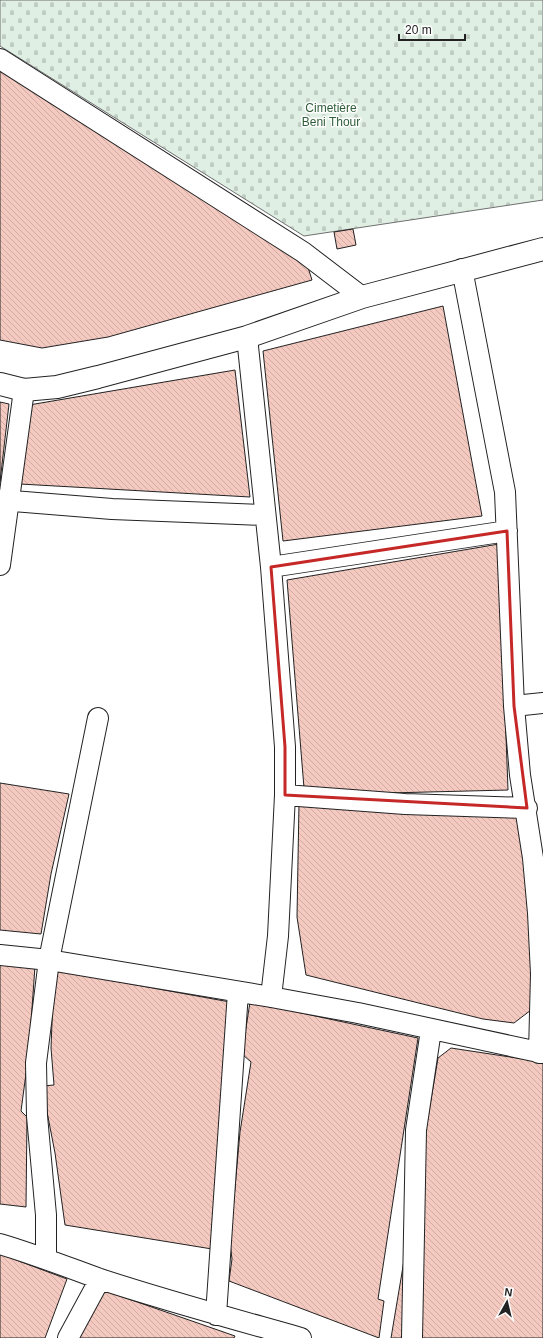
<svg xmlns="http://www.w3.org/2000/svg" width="543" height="1338" viewBox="0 0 543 1338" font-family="Helvetica,sans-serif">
  <defs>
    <pattern id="cemetery-stones" width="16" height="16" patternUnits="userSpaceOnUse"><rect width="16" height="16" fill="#e0efe3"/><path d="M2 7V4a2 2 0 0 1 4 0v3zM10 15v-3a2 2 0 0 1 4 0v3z" fill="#c0cdc2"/></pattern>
    <pattern id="building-back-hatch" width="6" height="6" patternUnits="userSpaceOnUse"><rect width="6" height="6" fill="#f3c9c0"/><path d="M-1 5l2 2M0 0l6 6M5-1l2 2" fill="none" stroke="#d0aca5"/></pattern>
  </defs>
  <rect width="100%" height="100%" fill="#fff"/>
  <!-- cemetery -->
  <path fill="url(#cemetery-stones)" stroke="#6f6f6f" d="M0,0H543V200L304,236L0,46Z"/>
  <!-- building -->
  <path fill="url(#building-back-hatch)" stroke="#222" d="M0,69L304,255L312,280L108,337L42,348L0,340Z
    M353,229L356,245L337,249L334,232Z
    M443,306L482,516L283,541L263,351Z
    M235,370L250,497L20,484L29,405Z
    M0,402L9,404L0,482Z
    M499,544L508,790L388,793L304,788L287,580Z
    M0,783L69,794L51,874L41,934L0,930Z
    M299,803L522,817L534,980L531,1010L514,1023L483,1019L306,975L297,917Z
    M0,962L35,966L29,1051L21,1111L27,1117L26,1207L0,1204Z
    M54,970L230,1002L212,1249L65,1225L55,1153L42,1086L54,1085L51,1048Z
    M250,1002L418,1038L378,1299L384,1301L379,1338L229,1281L232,1259L230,1243L240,1132L251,1062L242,1054Z
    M451,1048L543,1062V1338H391L438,1058Z
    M0,1254L67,1279L45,1338H0Z
    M97,1288L235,1336L234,1338H77Z"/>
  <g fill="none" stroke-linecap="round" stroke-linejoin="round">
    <!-- street casing -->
    <g stroke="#222" stroke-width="22">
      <path id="street" d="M0,59L303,252L362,297
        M462,269L505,492L514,706L520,775L533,858L538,913L541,974L539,1053
        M247,337L271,567L285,747V795L278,936L271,997
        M0,500L112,509L264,515
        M0,565L24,390
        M271,567L507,531
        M514,706L543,703
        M285,795L405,804L527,808
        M0,955L49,960L271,997L358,1013L543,1053
        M0,1244C34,1254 67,1267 100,1279C167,1301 234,1319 301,1338
        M46,1258V1215L37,1116L36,1063L49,960L98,718
        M216,1315L238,992
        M68,1338L100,1279
        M412,1338L416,1130L431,1030"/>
    </g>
    <!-- secondary casing -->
    <g stroke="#222" stroke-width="24">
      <path id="secondary" d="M0,384L24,390L57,387L98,377L247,337L362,297L543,249"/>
    </g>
    <!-- street -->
    <use href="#street" stroke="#fff" stroke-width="20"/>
    <!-- secondary -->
    <use href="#secondary" stroke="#fff" stroke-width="22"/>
  </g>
  <!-- marked area -->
  <path fill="none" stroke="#c62828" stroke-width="3" stroke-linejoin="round" d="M507,531L514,706L527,808L285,795V747L271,567Z"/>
  <g text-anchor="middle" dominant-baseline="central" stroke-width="3" stroke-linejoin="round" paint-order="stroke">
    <!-- park labels -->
    <g font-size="12" fill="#2f5e38" stroke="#fff">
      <text x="331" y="108">Cimetière<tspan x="331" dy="14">Beni Thour</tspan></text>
    </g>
  </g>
  <!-- north arrow -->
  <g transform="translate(507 1302) rotate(8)" stroke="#ffffff" stroke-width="3" paint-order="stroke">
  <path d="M0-3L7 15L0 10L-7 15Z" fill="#222222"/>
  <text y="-6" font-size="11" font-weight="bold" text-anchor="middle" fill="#222222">N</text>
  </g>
  <!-- scale -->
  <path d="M399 34v6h66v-6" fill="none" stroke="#222222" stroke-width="2"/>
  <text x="405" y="34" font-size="12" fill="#222222" stroke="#ffffff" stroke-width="3" paint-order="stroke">20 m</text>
</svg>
